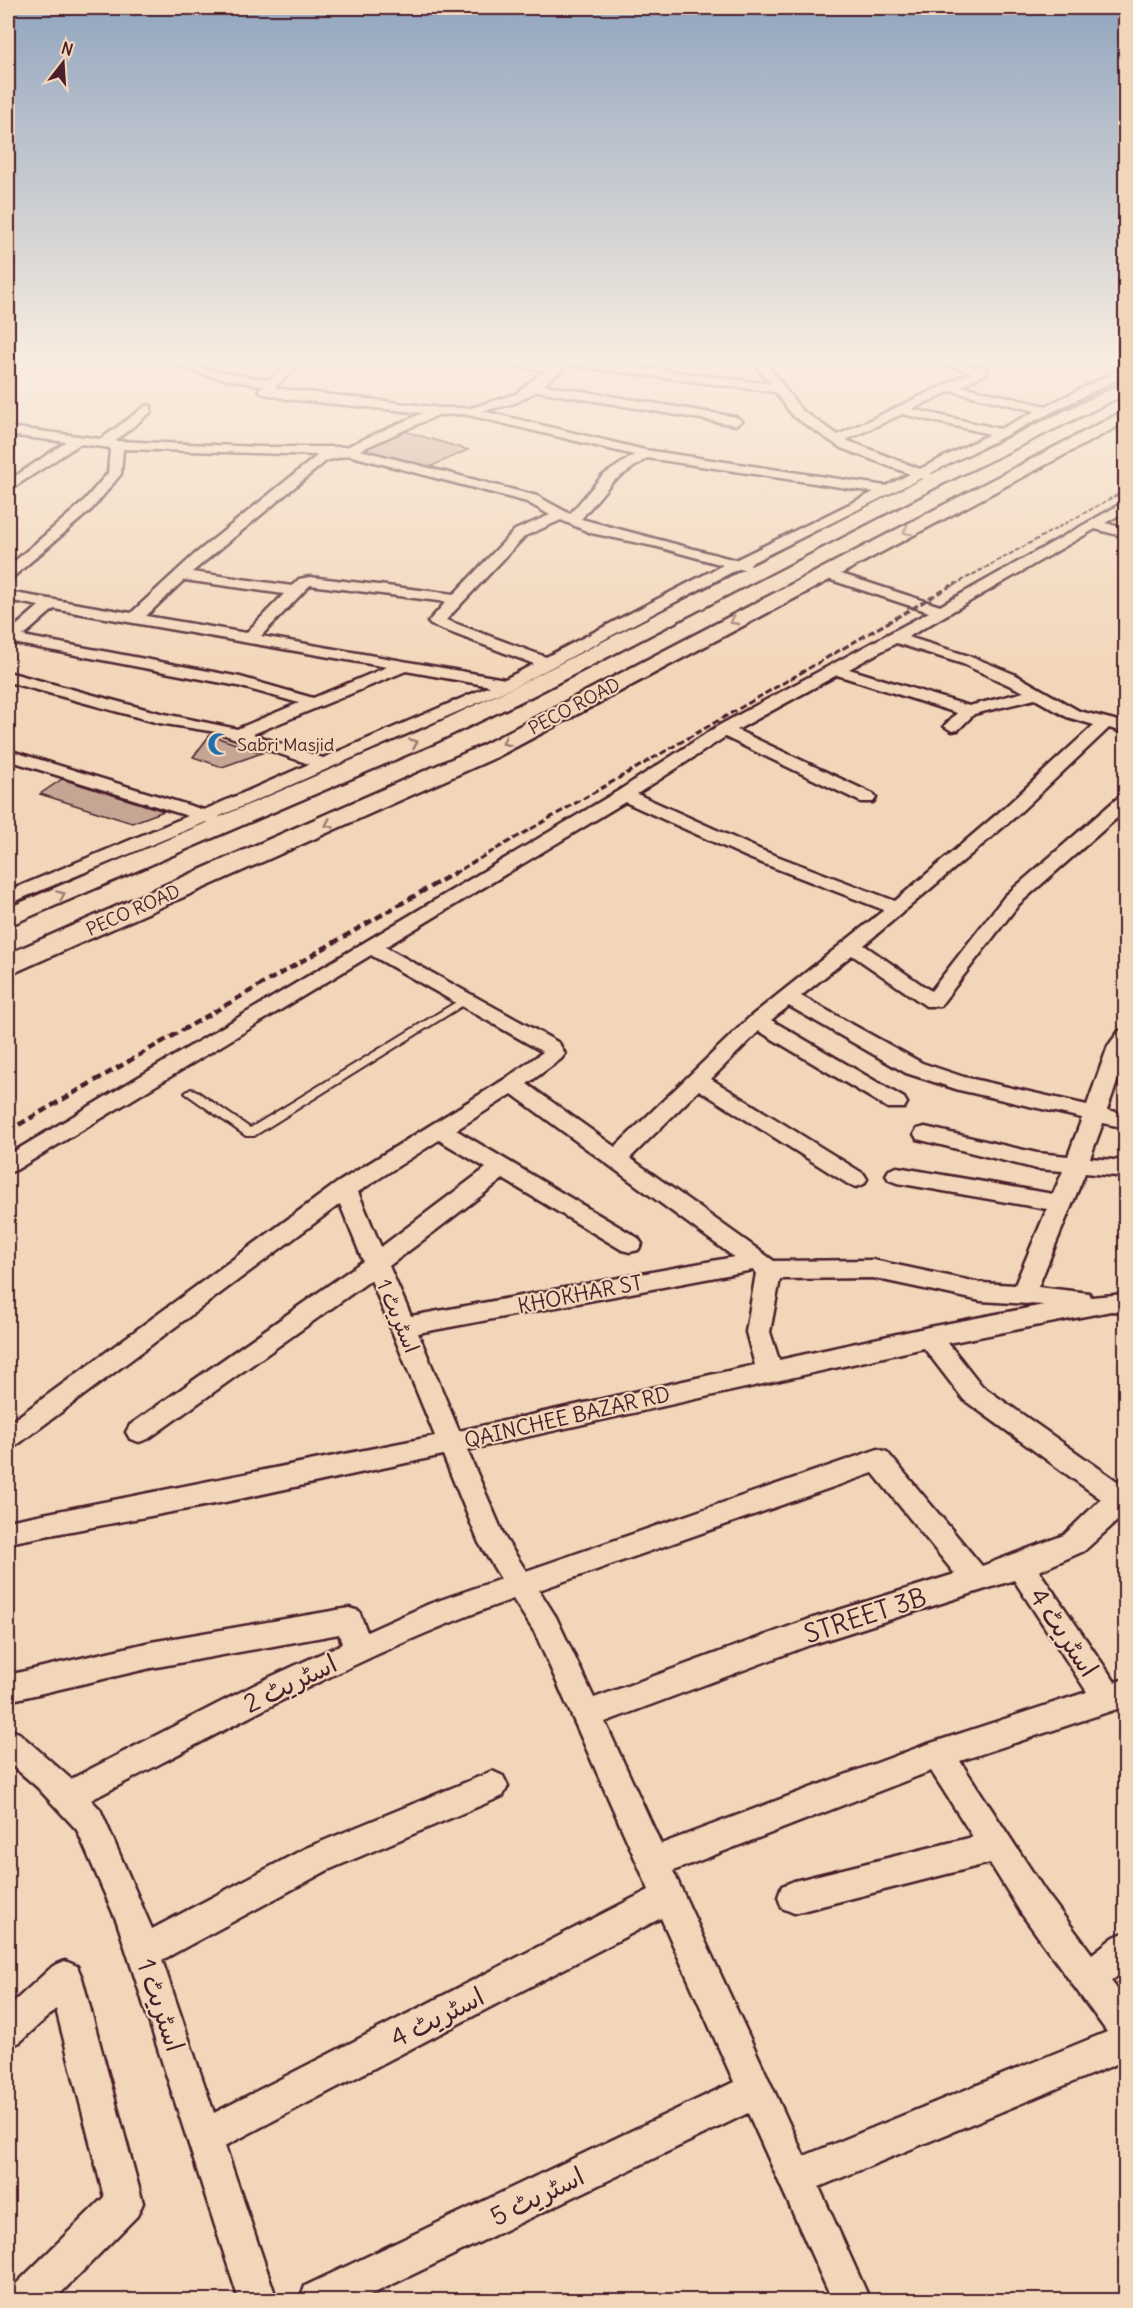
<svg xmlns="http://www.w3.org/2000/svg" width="1133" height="2308" viewBox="0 0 1133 2308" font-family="Delius,'Playpen Sans Arabic',sans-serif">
  <rect width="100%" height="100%" fill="#f2d6b9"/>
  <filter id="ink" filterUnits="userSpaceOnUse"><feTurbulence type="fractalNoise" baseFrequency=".0167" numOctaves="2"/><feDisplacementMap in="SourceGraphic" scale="12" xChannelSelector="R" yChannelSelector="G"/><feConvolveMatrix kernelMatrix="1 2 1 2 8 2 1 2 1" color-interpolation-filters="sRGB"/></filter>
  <g filter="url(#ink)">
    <!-- building -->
    <path fill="#c5a594" stroke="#4a1f2b" stroke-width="1.5" d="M397,429L468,450L425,469L348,451Z
      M210,735L262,753L222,767L193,757Z
      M62,779L164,811L132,823L40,794Z"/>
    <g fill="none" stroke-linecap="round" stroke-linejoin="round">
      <!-- service casing -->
      <g stroke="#4a1f2b" stroke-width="4">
        <path id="service" d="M466,996L470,997L471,999L470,1001L254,1136H246L185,1093L191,1089L195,1090L250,1128Z"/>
      </g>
      <!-- minor casing -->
      <g stroke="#4a1f2b" stroke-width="5">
        <path id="minor" d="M158,358H174L210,370L269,380L294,358H307L274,388L441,408H471L516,394L545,370L468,361L462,358H495L552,364L566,358L770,384L750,358H762L801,410L838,435L972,372L924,360L922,358H941L987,369V373L961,386L1046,406L1126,367V375L931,473L932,479L921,478L749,564L752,567L750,570L738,569L514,687L220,816L218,822H206L8,904V891L188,816L8,760V750L204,810L309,764L216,732L159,723L8,682V672L160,713L237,729L299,703L238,686L8,642V633L39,606L8,600V592L131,613L195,554L318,455L123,449L121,474L92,509L13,577L8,578V567L82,503L108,473L110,448L80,444L8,491V481L66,442L8,435V427L101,439L147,405L151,406V412L115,441L260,447H346L423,413L287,399L261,393L259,390L263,386L204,375ZM567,365L775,392L793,416L841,448L910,474L886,486L645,450L483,411L515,403L537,391L736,425L742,421L736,417L544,385ZM951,391L1036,411L1000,429L912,409ZM464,414L634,455L602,476L570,514L537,496L360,450L438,415ZM902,414L990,434L920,469L846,440ZM348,455L527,502L550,515L515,530L454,594L310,577L299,579L292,586L192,572L326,461ZM647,458L874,492L735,560L581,519L612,482ZM561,520L591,533L658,547L723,565L546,657L446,620L525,536ZM184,580L284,594L246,633L146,616ZM310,585L446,602L428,622L431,625L534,664L505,679L261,636ZM54,609L387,667L313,698L240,677L23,636ZM406,671L490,686L323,758L253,734Z
          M1126,501V511L1105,523L1126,529V537L1095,529L908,637L975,658L1016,675L1079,711L1126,723V733L1109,728L1015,817L864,945L931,991L1005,896L1120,796L1126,795V810L1019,904L940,1006H926L852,955L801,996L922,1063L964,1077L1087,1105L1108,1046L1119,1031L1126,1030V1057L1107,1110L1126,1114V1128L1103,1123L1090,1158L1126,1161V1177L1085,1173L1038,1287L1089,1293L1091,1297L1126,1294V1312L1111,1311L948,1343L982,1386L1117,1481L1126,1478V1513L1084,1551L1039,1571L1115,1682L1126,1679V1706L960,1761L1045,1891L1092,1954L1114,1937L1126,1932V1970L1111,1981L1126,2000V2060L819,2187L870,2300H832L748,2113L360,2300H300L305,2286L734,2082L661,1918L225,2146L277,2300H239L117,1922L77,1830L37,1787L8,1762V1729L19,1733L71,1779L268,1678L342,1644L339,1634L151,1668L8,1701V1675L151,1642L349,1608L359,1611L367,1632L429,1604L501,1579L479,1543L443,1455L230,1501L8,1543V1521L435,1436L371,1280L148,1439L139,1442L130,1439L126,1432L130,1425L363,1261L340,1204L17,1445L8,1448V1424L337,1183L505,1079L543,1052L371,955L16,1170L8,1173V1155L618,791L718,726L929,612L819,576L817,573L819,570H829L940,606ZM896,643L963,664L1024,692L969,706L849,669ZM837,675L957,713L944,726L952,731L958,730L974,714L1035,699L1067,717L1094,725L1003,809L895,901L761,850L637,794L725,737L861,802H873L876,798L873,794L737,730ZM625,802L749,858L884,910L750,1017L615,1147L527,1084L561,1059L565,1054L559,1043L385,947ZM789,1006L906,1073L959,1090L1082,1118L1068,1156L1037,1153L925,1127L917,1129L914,1134L917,1139L1037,1169L1063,1171L1053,1194L897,1167L889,1170L886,1175L889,1180L897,1183L1047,1209L1015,1285L981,1283L873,1260L774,1261L630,1158L699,1090L848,1184L856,1187L864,1184L867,1179L864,1174L711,1079L759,1031L888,1108H904L907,1103L904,1098L771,1020ZM512,1094L734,1257L411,1316L389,1266L503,1179L622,1250L630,1252L638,1250L642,1244L638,1238L456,1130ZM439,1140L486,1168L381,1247L358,1192ZM753,1270L756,1273L746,1332L755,1365L459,1431L418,1333ZM873,1278L981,1301L1044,1305L929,1327L779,1360L770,1332L780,1279ZM924,1348L964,1400L1101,1499L1064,1535L982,1566L887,1452L878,1449L526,1571L505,1538L467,1450ZM873,1473L955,1574L807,1620L594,1698L556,1617L539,1590ZM1014,1580L1087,1692L922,1746L661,1844L605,1722L810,1645ZM513,1599L535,1633L649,1890L214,2113L162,1960L328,1870L503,1796L508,1786L503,1776L492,1771L481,1776L306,1848L152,1929L100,1809L91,1800C229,1728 366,1651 513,1599ZM931,1771L973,1837L794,1881L782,1886L778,1897L782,1908L794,1913L990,1863L1021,1913L1107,2032L804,2156L673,1871Z
          M65,1961L77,1966L82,1978L143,2203L137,2216L54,2300H9L14,2286L104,2197L56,2009L20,2042L8,2047V2007L53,1966Z"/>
      </g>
      <!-- primary casing -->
      <g stroke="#4a1f2b" stroke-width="5">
        <path id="primary" d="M1126,382V394L942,484L532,696L436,742L8,926V908L418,732L516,686L928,476Z
          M1126,410V422L497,757L18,971L8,974V954L479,747Z"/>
      </g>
      <!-- service -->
      <use href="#service" fill="#f2d6b9" fill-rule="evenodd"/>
      <!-- minor -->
      <use href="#minor" fill="#f2d6b9" fill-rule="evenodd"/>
      <!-- primary -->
      <use href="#primary" fill="#f2d6b9" fill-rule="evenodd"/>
      <!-- rail-far2 -->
      <path stroke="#4a1f2b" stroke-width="2" stroke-dasharray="5 2" stroke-linecap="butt" d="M954,585L1126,490"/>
      <!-- rail-far1 -->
      <path stroke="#4a1f2b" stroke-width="3" stroke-dasharray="7 3" stroke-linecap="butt" d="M453,874L956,583"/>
      <!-- rail -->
      <path stroke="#4a1f2b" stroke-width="4.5" stroke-dasharray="8 4.5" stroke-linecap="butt" d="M8,1131L456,872"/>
    </g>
    <!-- one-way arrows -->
    <defs><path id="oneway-chevron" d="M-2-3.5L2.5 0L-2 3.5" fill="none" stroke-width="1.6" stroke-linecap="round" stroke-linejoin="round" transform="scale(1.5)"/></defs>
    <g stroke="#9e7a72">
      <use href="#oneway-chevron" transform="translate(907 531) rotate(153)"/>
      <use href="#oneway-chevron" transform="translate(734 621) rotate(152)"/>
      <use href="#oneway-chevron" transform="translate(506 742) rotate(152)"/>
      <use href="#oneway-chevron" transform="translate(414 743) rotate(-24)"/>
      <use href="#oneway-chevron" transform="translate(329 824) rotate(156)"/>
      <use href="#oneway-chevron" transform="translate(61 895) rotate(-23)"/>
    </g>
  </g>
  <!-- sky -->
  <linearGradient id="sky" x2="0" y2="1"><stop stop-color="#92a6bf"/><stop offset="0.53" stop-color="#f9ede0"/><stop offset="1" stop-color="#f9ede0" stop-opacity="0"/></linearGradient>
  <rect width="1133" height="681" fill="url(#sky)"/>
  <!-- icons -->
  <defs>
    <g id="mosque-bare" transform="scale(1.8)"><path d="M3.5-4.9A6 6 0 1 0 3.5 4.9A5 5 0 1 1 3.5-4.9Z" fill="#1f6fb2" stroke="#f2d6b9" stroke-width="2.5" paint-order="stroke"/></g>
  </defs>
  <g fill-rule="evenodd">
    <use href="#mosque-bare" x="219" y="744"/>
  </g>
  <g text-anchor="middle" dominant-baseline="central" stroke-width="4.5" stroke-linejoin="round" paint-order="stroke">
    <!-- far-street labels -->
    <g font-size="18" fill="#4a1f2b" stroke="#f2d6b9">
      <text transform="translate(574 706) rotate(-28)">PECO ROAD</text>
      <text transform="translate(133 910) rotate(-24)">PECO ROAD</text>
    </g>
    <!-- far-poi labels -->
    <g font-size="18" fill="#4a1f2b" stroke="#f2d6b9" text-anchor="start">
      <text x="237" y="744">Sabri Masjid</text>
    </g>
    <!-- street labels -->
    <g font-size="21" fill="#4a1f2b" stroke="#f2d6b9">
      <text transform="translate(580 1294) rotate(-11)">KHOKHAR ST</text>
      <text transform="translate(398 1316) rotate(67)">اسٹریٹ 1</text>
      <text transform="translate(567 1417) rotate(-13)">QAINCHEE BAZAR RD</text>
    </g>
    <!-- near-street labels -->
    <g font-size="26" fill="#4a1f2b" stroke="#f2d6b9">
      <text transform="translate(865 1615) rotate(-18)">STREET 3B</text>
      <text transform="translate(1064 1632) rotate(56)">اسٹریٹ 4</text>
      <text transform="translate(290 1683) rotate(-26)">اسٹریٹ 2</text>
      <text transform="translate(161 2005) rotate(71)">اسٹریٹ 1</text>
      <text transform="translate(437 2017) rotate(-27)">اسٹریٹ 4</text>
      <text transform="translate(537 2196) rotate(-26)">اسٹریٹ 5</text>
    </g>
  </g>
  <!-- margin -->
  <rect width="1133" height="2308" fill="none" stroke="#f2d6b9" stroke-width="30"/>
  <rect x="15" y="15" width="1103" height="2278" fill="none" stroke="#4a1f2b" stroke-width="2" filter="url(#ink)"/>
  <!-- north arrow -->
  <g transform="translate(63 63) rotate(17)" stroke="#f2d6b9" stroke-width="4.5" paint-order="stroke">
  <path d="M0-4.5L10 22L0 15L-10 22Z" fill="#4a1f2b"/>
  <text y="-9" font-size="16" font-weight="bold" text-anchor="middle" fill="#4a1f2b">N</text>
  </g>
</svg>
